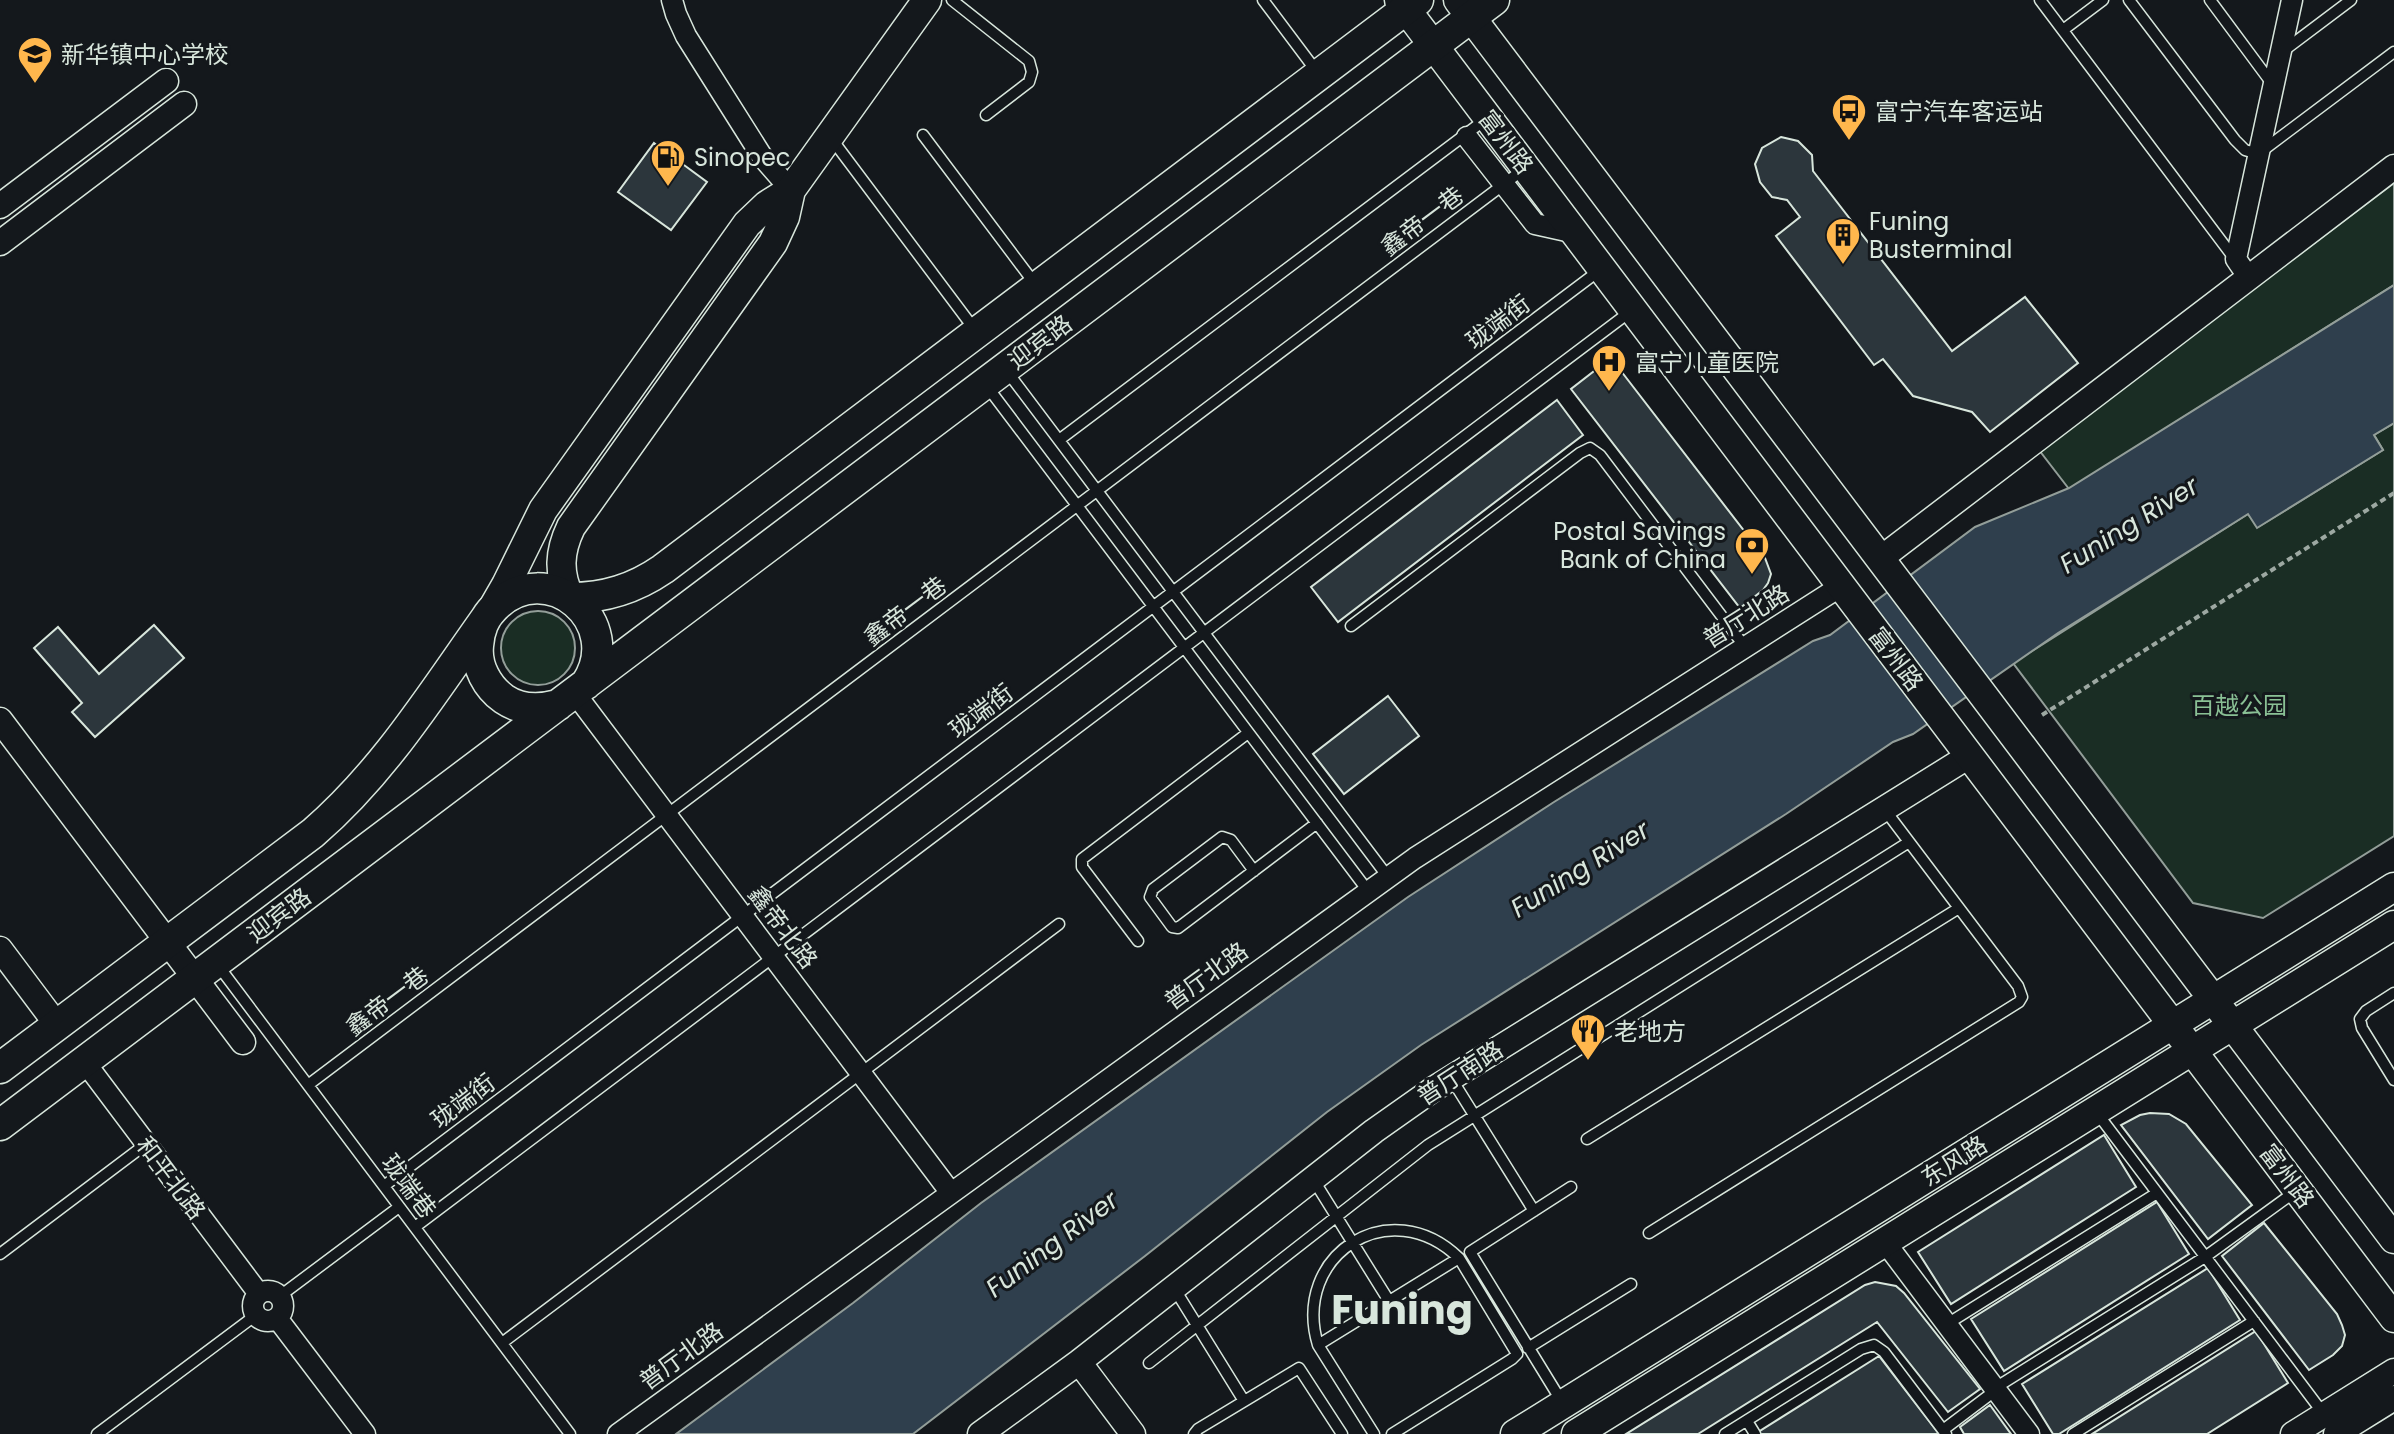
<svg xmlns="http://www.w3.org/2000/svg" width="2394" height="1434" viewBox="0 0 2394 1434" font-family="Poppins,'Noto Sans SC',sans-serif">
  <rect width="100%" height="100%" fill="#14181c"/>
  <!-- green -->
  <path fill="#1a2d24" stroke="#939e99" stroke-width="2" d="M2394,183V285L2069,489L2039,450Z
    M2394,423V836L2263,918L2193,903L2013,663L2248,514L2258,527L2383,450L2374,435Z
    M501 648a37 37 0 1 1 74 0a37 37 0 1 1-74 0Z"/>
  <!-- water -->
  <path fill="#2f3f4d" stroke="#939e99" stroke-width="2" d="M2394,285V423L2374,435L2383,450L2257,528L2248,514L2058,633L1913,734L1893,742L1786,814L1421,1045L1327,1112L1145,1256L913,1434H676L853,1303L981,1203L1408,897L1554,802L1813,641L1830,635L1975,527L2069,488Z"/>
  <!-- building -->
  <path fill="#2c363c" stroke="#d8e6dc" stroke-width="2" d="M1781,137L1798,141L1812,155L1813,171L1952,351L2025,297L2078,363L1990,432L1972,412L1913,396L1883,359L1874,365L1776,236L1800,217L1787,200L1772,197L1760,182L1755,164L1762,148Z
    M654,143L707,182L671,230L618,192Z
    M1611,358L1765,558L1771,574L1768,583L1763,590L1740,608L1571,389Z
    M1557,400L1583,435L1338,622L1311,587Z
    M154,625L184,658L95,737L72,712L82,703L34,648L58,627L99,674Z
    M1388,696L1419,736L1344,794L1313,754Z
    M2150,1113L2169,1114L2186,1124L2252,1205L2208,1239L2121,1125L2140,1115Z
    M2104,1135L2136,1187L1951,1304L1918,1252Z
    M2157,1202L2189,1254L2004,1371L1971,1319Z
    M2264,1223L2337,1314L2342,1325L2345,1335L2342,1346L2333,1355L2309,1370L2222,1256Z
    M2208,1268L2240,1320L2059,1434H2053L2022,1384Z
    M1875,1282L1896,1286L1904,1293L1980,1389L1948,1412L1877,1322L1698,1434H1626L1865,1285Z
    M2256,1331L2288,1383L2207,1434H2092Z
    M1879,1356L1939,1434H1755Z
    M1990,1405L2011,1434H1964L1960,1427Z"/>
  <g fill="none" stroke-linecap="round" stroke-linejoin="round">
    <!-- service casing -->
    <g stroke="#d8e6dc" stroke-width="13">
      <path id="service" d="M952,0L1029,61L1032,72L1029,82L986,115
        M1263,0L1317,72
        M2040,0L2234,258
        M2129,0L2235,140L2245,150L2258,154L2394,52
        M2210,0L2273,85
        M2063,30L2103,0
        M2282,52L2351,0
        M923,135L1035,284
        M831,138L975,330
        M1006,370L1388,877
        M986,385L1368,891
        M1059,440L1486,119
        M1351,626L1580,453L1590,448L1600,455L1745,647
        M1254,871L1231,840L1222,837L1153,889L1150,897L1172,927L1178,928L1317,823
        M1138,941L1082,867V859L1248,733
        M217,964L570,1434
        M2394,993L2366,1011L2360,1019L2362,1028L2394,1080
        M1451,1078L1534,1211
        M308,1085L1524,169
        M2097,1113L2323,1413
        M1587,1139L1959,908
        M1313,1179L1389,1301
        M384,1186L1600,270
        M415,1227L1631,311
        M1649,1233L2019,1002L2022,997L2018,986L1885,810
        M0,1254L146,1144
        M1174,1288L1244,1401
        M280,1296L399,1207
        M1947,1324L2157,1193
        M502,1343L1059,924
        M1318,1345C1291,1255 1390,1191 1459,1258
        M1528,1348L1631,1284
        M1149,1363L1428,1145L1909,842
        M1995,1388L2205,1257L2296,1191
        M1562,1402L1470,1252L1571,1187
        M1747,1421L1755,1434
        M1943,1430L1996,1390
        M97,1434L256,1315
        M1194,1434L1198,1429L1299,1368L1342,1434
        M1374,1434L1318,1345L1459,1258L1517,1354L1512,1359L1392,1434
        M1725,1434L1861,1349L1874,1345L1884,1352L1946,1434
        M2073,1434L2254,1321"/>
    </g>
    <!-- minor casing -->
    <g stroke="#d8e6dc" stroke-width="23">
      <path id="minor" d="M672,0L676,14L686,36L763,158L791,190
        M1467,137L1535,224L1580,234
        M2249,278L2236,259L2292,0
        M574,692L951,1193
        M84,1061L259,1294
        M1885,1242L2029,1434
        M253 1306a15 15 0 1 1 30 0a15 15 0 1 1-30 0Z
        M277,1318L365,1434
        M618,1434L1415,858L1841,586"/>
    </g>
    <!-- tertiary casing -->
    <g stroke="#d8e6dc" stroke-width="27">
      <path id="tertiary" d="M0,206L166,81
        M0,243L184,104
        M1880,559L2394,167
        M0,720L243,1042
        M0,949L57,1025
        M1079,1362L1133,1434
        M980,1434L1079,1362L1374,1131L1435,1088L1969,756
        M2293,1434L2394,1371
        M2336,1434L2394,1398"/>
    </g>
    <!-- secondary casing -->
    <g stroke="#d8e6dc" stroke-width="31">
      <path id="secondary" d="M1399,0L2394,1318
        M1458,0L2394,1239
        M570,598C558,573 559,552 571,527L773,243L785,217L791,190L927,0
        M491,611L506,585L543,510L747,224L767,205L791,190
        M1515,1434L2394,887
        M1576,1434L2394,925"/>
    </g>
    <!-- primary casing -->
    <g stroke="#d8e6dc" stroke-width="33">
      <path id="primary" d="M570,598C605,598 634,589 663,569L1418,0
        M558,705C539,710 520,710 504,699C487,687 476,666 478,646C479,631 484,617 495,607C547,555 627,622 586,684
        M0,1068L313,833C386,770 435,689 491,611
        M0,1125L1494,0"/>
    </g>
    <!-- path -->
    <path stroke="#9da8a2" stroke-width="4" stroke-dasharray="6 4" stroke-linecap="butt" d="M2042,715L2394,493"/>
    <!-- service -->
    <use href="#service" stroke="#14181c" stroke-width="10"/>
    <!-- minor -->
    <use href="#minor" stroke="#14181c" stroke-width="20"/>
    <!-- tertiary -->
    <use href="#tertiary" stroke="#14181c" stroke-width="24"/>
    <!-- secondary -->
    <use href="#secondary" stroke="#14181c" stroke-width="28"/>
    <!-- primary -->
    <use href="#primary" stroke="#14181c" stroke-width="30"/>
  </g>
  <!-- icons -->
  <defs>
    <g id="school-pin" transform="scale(1.8)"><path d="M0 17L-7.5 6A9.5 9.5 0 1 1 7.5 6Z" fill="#ffb74d" stroke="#14181c"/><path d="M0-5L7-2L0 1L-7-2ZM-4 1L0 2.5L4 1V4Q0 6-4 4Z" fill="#111"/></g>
    <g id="bus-pin" transform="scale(1.8)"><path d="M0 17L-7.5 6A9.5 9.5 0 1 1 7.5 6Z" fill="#ffb74d" stroke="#14181c"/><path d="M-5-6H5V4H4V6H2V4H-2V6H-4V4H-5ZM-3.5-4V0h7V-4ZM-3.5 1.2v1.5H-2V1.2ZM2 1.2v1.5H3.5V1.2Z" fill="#111"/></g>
    <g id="fuel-pin" transform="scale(1.8)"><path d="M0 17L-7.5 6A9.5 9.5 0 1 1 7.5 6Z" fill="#ffb74d" stroke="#14181c"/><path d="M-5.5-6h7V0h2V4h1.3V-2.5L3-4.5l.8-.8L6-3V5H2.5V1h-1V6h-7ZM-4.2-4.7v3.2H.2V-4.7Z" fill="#111"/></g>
    <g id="building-pin" transform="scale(1.8)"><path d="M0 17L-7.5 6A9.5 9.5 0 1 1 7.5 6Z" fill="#ffb74d" stroke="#14181c"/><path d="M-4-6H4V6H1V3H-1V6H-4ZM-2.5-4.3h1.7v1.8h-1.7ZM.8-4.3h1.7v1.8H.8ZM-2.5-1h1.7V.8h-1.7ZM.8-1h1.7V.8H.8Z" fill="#111"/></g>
    <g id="hospital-pin" transform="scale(1.8)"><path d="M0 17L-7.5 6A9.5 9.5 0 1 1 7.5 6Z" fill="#ffb74d" stroke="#14181c"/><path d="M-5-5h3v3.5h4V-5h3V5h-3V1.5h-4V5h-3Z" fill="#111"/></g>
    <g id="bank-pin" transform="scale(1.8)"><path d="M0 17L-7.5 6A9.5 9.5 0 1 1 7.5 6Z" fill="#ffb74d" stroke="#14181c"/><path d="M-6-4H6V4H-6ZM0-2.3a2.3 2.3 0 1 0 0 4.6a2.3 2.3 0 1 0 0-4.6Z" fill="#111"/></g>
    <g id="restaurant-pin" transform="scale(1.8)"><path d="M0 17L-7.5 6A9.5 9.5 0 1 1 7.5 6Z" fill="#ffb74d" stroke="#14181c"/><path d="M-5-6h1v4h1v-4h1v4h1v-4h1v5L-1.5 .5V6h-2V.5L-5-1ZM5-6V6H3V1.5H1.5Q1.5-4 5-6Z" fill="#111"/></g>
  </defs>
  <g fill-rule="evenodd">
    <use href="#school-pin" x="35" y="54"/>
    <use href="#bus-pin" x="1849" y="111"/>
    <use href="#fuel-pin" x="668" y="157"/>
    <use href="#building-pin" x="1843" y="235"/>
    <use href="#hospital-pin" x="1609" y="362"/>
    <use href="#bank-pin" x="1752" y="545"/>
    <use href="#restaurant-pin" x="1588" y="1031"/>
  </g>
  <g text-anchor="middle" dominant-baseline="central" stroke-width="6" stroke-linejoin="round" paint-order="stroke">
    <!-- poi labels -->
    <g font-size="24" fill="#d8e6dc" stroke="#14181c" text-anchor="start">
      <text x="61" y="54">新华镇中心学校</text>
      <text x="1875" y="111">富宁汽车客运站</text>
      <text x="694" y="157">Sinopec</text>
      <text x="1869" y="221">Funing<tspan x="1869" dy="28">Busterminal</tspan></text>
      <text x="1635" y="362">富宁儿童医院</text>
      <text x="1726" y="531" text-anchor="end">Postal Savings<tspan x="1726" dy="28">Bank of China</tspan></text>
      <text x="1614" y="1031">老地方</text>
    </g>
    <!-- street labels -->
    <g font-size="24" fill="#d8e6dc" stroke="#14181c">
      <text transform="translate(1506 142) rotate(53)">富州路</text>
      <text transform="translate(1422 221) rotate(-37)">鑫帝一巷</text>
      <text transform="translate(1498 322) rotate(-37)">珑端街</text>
      <text transform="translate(1040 342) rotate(-37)">迎宾路</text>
      <text transform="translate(905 611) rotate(-37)">鑫帝一巷</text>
      <text transform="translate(1746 616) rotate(-32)">普厅北路</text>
      <text transform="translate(1896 659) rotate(53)">富州路</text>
      <text transform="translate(981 711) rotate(-37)">珑端街</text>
      <text transform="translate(279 915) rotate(-37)">迎宾路</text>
      <text transform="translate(783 927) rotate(53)">鑫帝北路</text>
      <text transform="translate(1206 976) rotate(-36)">普厅北路</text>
      <text transform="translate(387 1001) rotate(-37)">鑫帝一巷</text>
      <text transform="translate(1460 1073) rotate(-33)">普厅南路</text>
      <text transform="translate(463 1101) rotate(-37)">珑端街</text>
      <text transform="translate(1954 1161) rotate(-32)">东风路</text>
      <text transform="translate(2287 1176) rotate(53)">富州路</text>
      <text transform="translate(171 1178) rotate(53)">和平北路</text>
      <text transform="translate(409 1186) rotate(53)">珑端巷</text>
      <text transform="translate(681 1356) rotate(-36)">普厅北路</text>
    </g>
    <!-- park labels -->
    <g font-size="24" fill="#8ac095" stroke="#14181c">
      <text x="2239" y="705">百越公园</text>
    </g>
    <!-- water labels -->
    <g font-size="26" font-style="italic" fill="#d8e6dc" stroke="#14181c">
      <text transform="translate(2129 525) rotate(-32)">Funing River</text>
      <text transform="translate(1580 869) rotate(-32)">Funing River</text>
      <text transform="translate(1052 1244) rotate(-37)">Funing River</text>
    </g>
    <!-- town labels -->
    <g font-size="40" font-weight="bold" fill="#d8e6dc" stroke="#14181c">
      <text x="1402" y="1310">Funing</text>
    </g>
  </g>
</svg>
